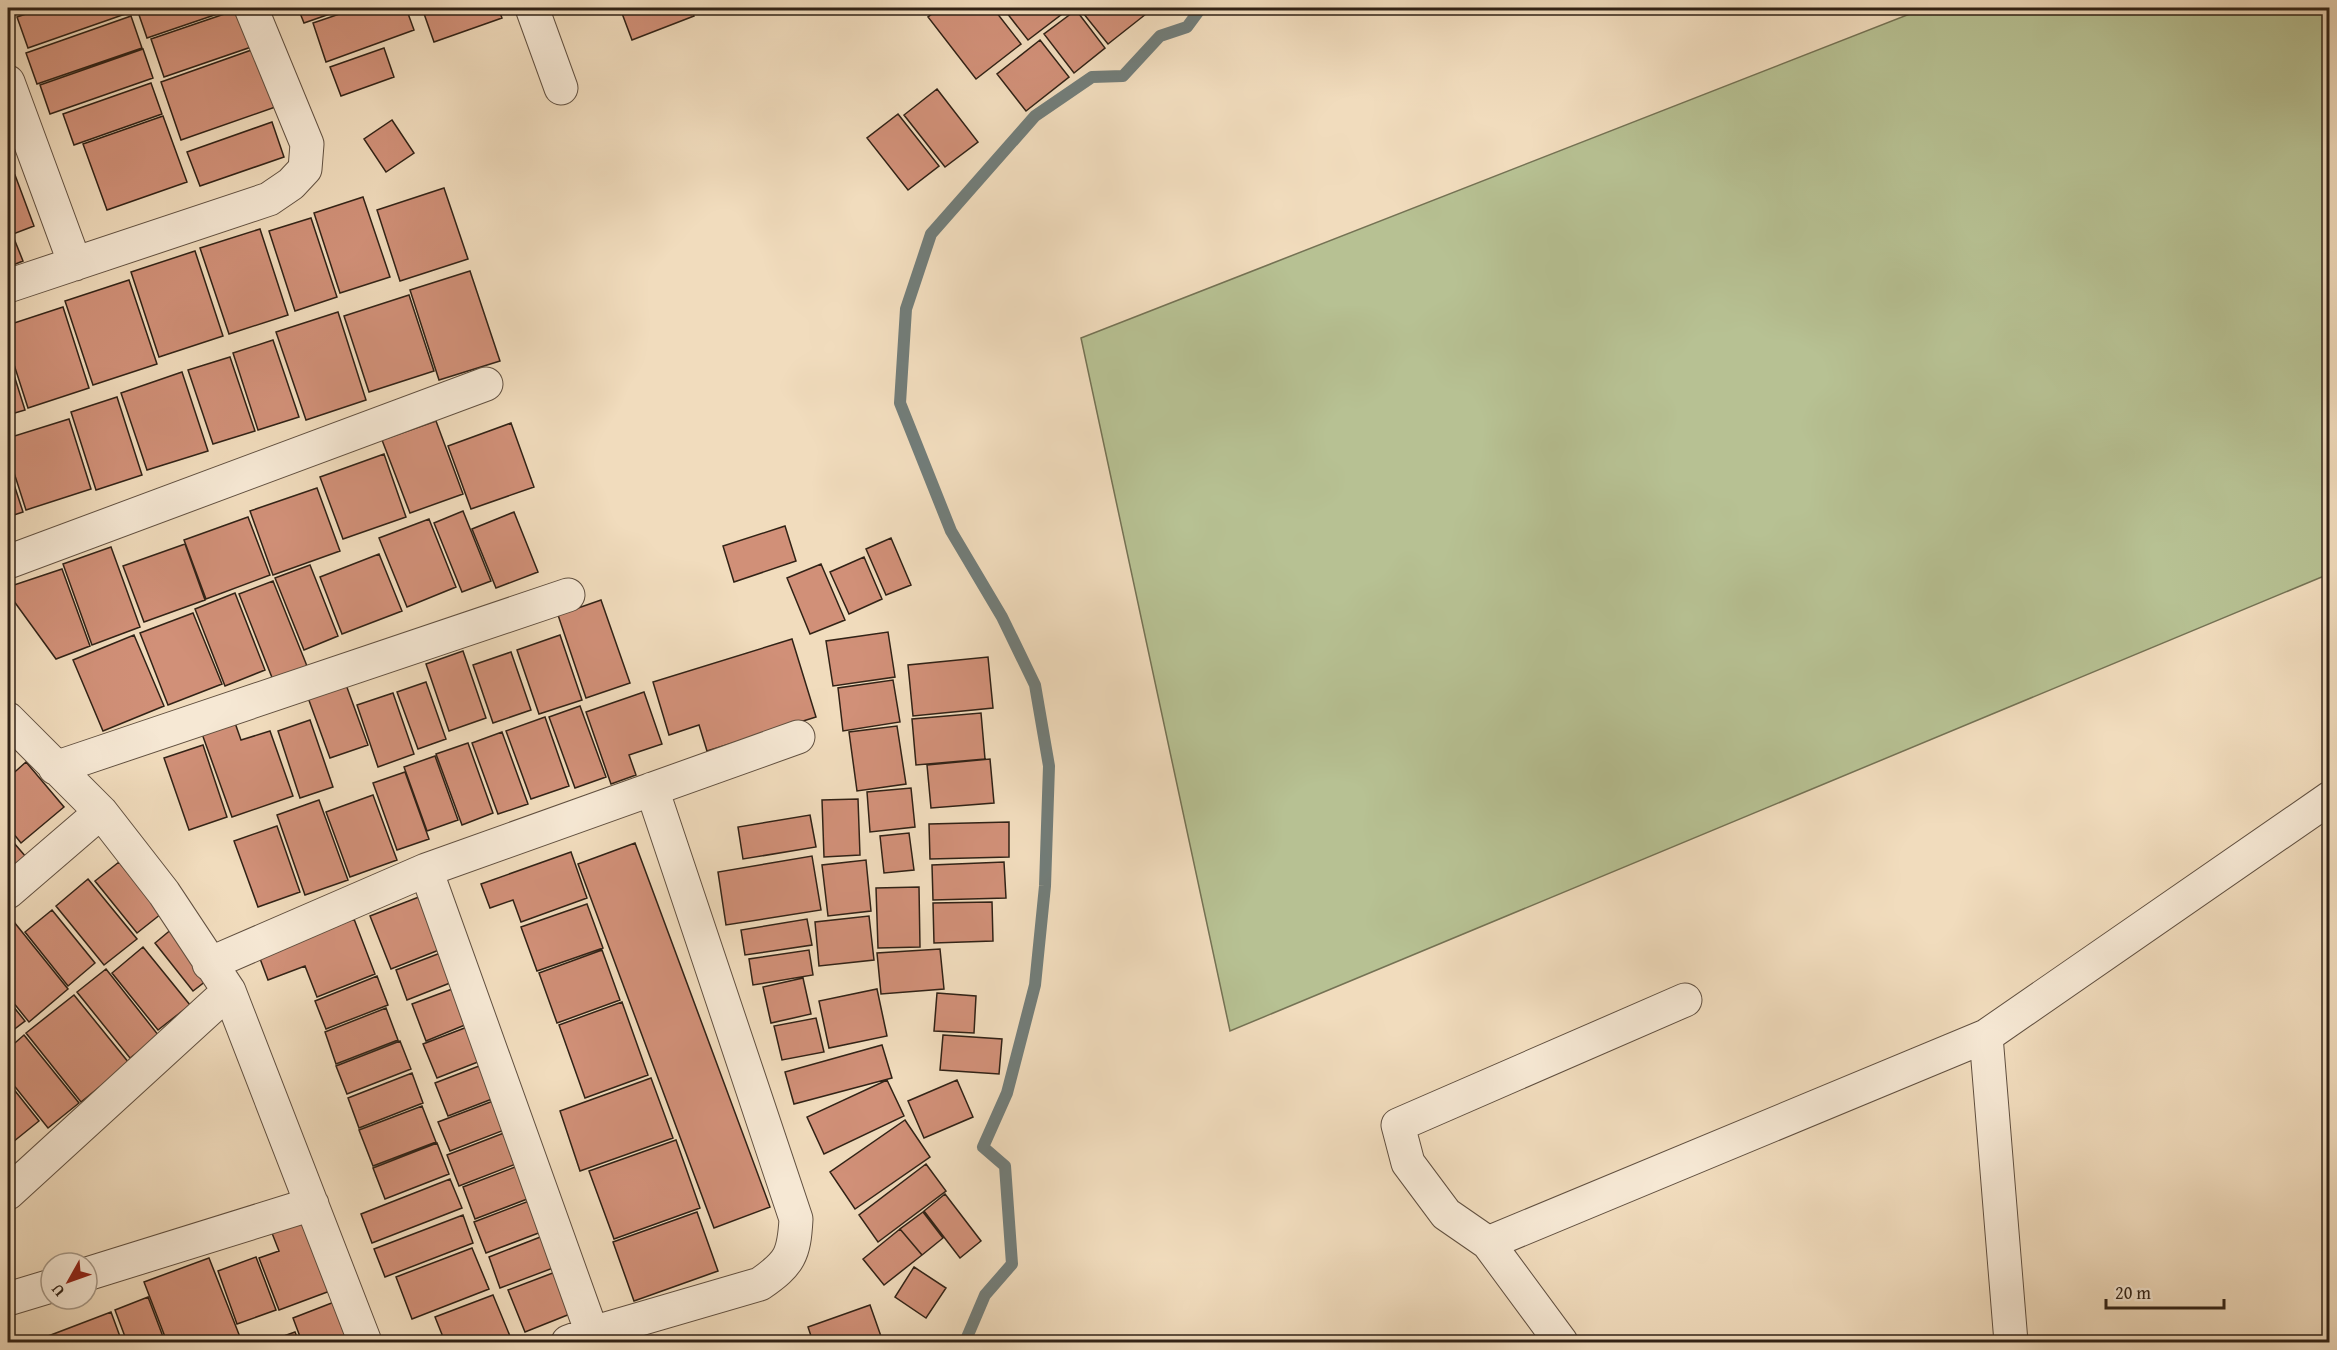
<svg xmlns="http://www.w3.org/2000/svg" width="2337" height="1350" viewBox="0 0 2337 1350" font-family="'Gentium Book Plus',serif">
  <rect width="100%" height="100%" fill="#f1dcbd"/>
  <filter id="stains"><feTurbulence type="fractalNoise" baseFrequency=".00333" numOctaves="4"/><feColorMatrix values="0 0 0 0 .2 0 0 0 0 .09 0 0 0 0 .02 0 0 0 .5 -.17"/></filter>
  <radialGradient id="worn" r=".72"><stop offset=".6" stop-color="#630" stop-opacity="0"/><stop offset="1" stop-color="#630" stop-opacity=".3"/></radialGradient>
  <!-- green -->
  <path fill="#b7c193" stroke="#747254" stroke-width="1.5" d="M1925,8H2329V574L1230,1031L1081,338Z"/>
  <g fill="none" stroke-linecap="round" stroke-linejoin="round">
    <!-- stream -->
    <path stroke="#727d79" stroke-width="12" d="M965,1342L985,1295L1012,1264L1005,1166L983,1147L1007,1093L1035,985L1045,886L1049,766L1035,685L1002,617L951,531L900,403L906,309L931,234L1035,116L1092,77L1123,76L1160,36L1187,27L1201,8"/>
  </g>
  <!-- building -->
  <path fill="#d19078" stroke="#312216" stroke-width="1.5" d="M44,8H130L131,12L28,48L17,17Z
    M142,8H235L147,38L137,9Z
    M242,8L257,45L164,77L151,39Z
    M298,8H347L304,23Z
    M357,8H406L414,30L326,62L313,23Z
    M422,8H498L502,18L434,42Z
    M620,8H691L694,16L632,40Z
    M940,8H993L1021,44L976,79L928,17Z
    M1003,8H1064L1066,11L1028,40Z
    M1079,8H1141L1146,14L1108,44Z
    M1076,10L1105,48L1074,73L1044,34Z
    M131,16L142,48L37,84L26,53Z
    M1040,40L1069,77L1026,111L997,74Z
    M260,47L281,105L181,140L161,82Z
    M384,48L394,77L341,96L330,67Z
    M143,49L153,78L50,114L40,85Z
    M151,83L162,114L74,145L63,114Z
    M937,89L978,142L945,167L904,115Z
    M898,114L939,166L908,190L867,138Z
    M163,116L187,182L107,210L83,144Z
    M392,120L414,153L386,172L364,139Z
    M272,122L284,157L200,186L187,152Z
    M15,175L34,226L8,236V178Z
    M444,188L468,259L400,281L377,210Z
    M363,197L390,277L340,293L314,213Z
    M311,218L337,297L295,311L269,231Z
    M260,229L288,315L229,334L200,248Z
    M13,236L23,261L8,267V238Z
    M195,251L223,336L159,357L131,272Z
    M470,271L500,361L439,380L410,290Z
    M129,280L157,364L93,385L65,301Z
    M409,295L434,371L369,392L344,316Z
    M63,307L89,388L28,408L8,346V325Z
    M338,312L366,400L306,420L276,332Z
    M273,340L299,417L258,430L233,353Z
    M8,356L25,410L8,415Z
    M230,357L255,431L213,444L188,370Z
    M182,372L208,451L147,470L121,393Z
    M117,397L142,475L96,490L71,412Z
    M69,419L91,489L26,510L8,454V438Z
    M436,421L463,494L410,513L382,440Z
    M511,423L534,487L471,509L448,446Z
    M384,454L406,517L343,539L320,477Z
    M8,466L23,512L8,517Z
    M317,488L340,551L273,575L250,511Z
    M463,511L491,581L462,592L434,523Z
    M514,512L538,572L496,588L472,529Z
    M248,517L270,575L206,599L184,540Z
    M429,519L456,587L407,607L379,538Z
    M785,526L796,561L734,582L723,546Z
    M891,538L911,585L886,595L866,549Z
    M185,544L205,600L144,622L123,566Z
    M111,547L140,627L92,645L63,564Z
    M379,554L402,611L342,634L320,577Z
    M864,557L882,599L849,614L830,572Z
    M821,564L845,620L810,634L787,578Z
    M310,565L338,636L304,650L275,578Z
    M62,569L90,646L56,659L8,593V587Z
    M273,581L307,666L273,680L239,594Z
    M235,593L265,670L225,686L195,609Z
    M601,600L630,683L586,698L558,615Z
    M193,613L222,684L168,705L140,633Z
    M888,632L895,677L833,686L826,641Z
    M134,635L164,706L103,731L73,660Z
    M560,635L582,700L539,714L517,650Z
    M792,639L816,717L707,751L699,725L669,735L653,682Z
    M463,651L486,718L449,731L426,664Z
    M511,652L531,710L493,723L473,665Z
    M988,657L993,708L913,716L908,665Z
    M893,680L900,722L843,731L838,688Z
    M345,682L368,745L330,758L307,695Z
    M426,682L446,739L418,749L397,692Z
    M644,692L662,744L629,755L636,775L611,784L586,712Z
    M393,693L414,754L378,767L357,705Z
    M580,706L606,777L575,788L549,717Z
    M981,713L985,759L916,765L912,719Z
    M545,717L569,786L531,799L506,731Z
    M234,720L241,740L270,731L293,796L232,817L201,731Z
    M310,720L333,787L300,798L278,731Z
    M897,726L906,784L857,791L849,732Z
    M502,732L528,804L498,814L472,743Z
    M468,743L493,813L462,825L436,754Z
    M203,745L227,817L189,830L164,758Z
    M435,756L458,820L427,831L404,767Z
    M990,759L994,803L931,808L927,765Z
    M26,762L64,807L21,843L8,827V778Z
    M405,772L429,839L397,850L373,783Z
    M911,788L915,827L870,832L867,792Z
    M373,795L397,860L350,877L326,812Z
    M858,799L860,855L824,857L822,800Z
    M319,800L348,880L305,895L277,815Z
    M810,815L816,847L743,859L738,827Z
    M1009,822V857L930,859L929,824Z
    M277,826L300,892L258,907L234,841Z
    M909,833L914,870L884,873L880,836Z
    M8,836L26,857L8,873Z
    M635,843L770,1207L714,1228L578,864Z
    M571,852L587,898L521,922L513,900L490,908L481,884Z
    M812,856L821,910L726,925L718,872Z
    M866,860L871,911L828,916L822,865Z
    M119,862L161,914L137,933L95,881Z
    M1004,862L1006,898L933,900L932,865Z
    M88,879L137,939L104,965L56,906Z
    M919,887L920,947L878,948L876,888Z
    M424,895L444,948L391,969L370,916Z
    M992,902L993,941L934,943L933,903Z
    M587,904L603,948L537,971L521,927Z
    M52,910L95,963L68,986L25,932Z
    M869,916L874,960L819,966L815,922Z
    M10,917L68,989L29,1022L8,996V920Z
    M354,919L375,974L317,997L305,966L268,980L259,956Z
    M807,919L812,945L745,955L741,930Z
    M173,928L211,977L193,991L155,943Z
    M143,947L190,1005L158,1030L112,973Z
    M940,949L944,989L881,994L877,953Z
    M602,950L620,1000L557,1023L539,973Z
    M809,950L813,975L753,985L749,959Z
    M443,952L455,981L407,1000L396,970Z
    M106,969L159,1036L130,1058L77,992Z
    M377,976L388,1005L326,1029L315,1001Z
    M803,978L811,1014L771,1023L763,987Z
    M463,985L477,1020L426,1041L412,1004Z
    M877,989L887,1036L829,1048L819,1001Z
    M937,993L976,996L974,1033L934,1031Z
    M74,995L129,1063L81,1102L26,1033Z
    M8,1000L25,1021L8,1034Z
    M622,1002L648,1075L585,1098L559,1025Z
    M386,1008L398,1040L336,1064L325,1032Z
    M816,1018L824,1052L782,1060L774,1026Z
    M475,1024L488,1058L437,1078L423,1044Z
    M24,1035L79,1103L48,1128L8,1078V1049Z
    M943,1035L1002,1039L999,1074L940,1070Z
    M400,1041L411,1069L347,1094L336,1066Z
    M882,1045L892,1078L794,1104L785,1072Z
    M492,1061L505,1094L448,1116L435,1083Z
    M412,1073L423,1103L359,1128L348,1098Z
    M651,1078L673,1138L580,1171L560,1111Z
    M887,1080L904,1116L824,1154L807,1117Z
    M957,1080L973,1117L924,1138L908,1101Z
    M8,1082L39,1121L8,1146Z
    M501,1098L512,1127L450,1151L438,1122Z
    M422,1106L436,1142L373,1166L359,1130Z
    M905,1120L930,1157L855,1209L830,1172Z
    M509,1131L521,1162L459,1186L447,1155Z
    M676,1140L700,1208L614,1239L589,1171Z
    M437,1143L449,1174L385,1199L373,1168Z
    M523,1164L535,1196L475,1219L463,1187Z
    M926,1164L946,1191L878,1242L859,1215Z
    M450,1179L462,1208L372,1243L361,1214Z
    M945,1194L981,1241L960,1258L924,1211Z
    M537,1198L549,1229L486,1253L474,1222Z
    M309,1212L338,1288L279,1310L259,1258L279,1251L270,1228Z
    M697,1212L718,1271L634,1301L613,1242Z
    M923,1212L943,1238L922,1255L900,1229Z
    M463,1215L473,1243L385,1277L374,1249Z
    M900,1229L922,1255L884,1285L863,1259Z
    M548,1234L561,1265L500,1288L489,1257Z
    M472,1248L489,1289L412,1319L396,1277Z
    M256,1257L276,1310L237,1324L218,1271Z
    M209,1258L240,1337L224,1342H167L144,1282Z
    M914,1267L946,1288L926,1318L895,1297Z
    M558,1271L575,1312L525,1332L508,1290Z
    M493,1295L512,1341L445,1342L435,1317Z
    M148,1297L165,1342H127L115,1310Z
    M342,1299L359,1342H302L293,1318Z
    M870,1305L883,1342H813L808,1327Z
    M111,1312L122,1342H45L43,1338Z
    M295,1332L299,1342H267Z"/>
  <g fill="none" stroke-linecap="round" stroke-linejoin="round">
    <!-- minor casing -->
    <g stroke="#615040" stroke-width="35">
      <path id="minor" d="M532,8L561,88
        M8,82L75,264
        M8,286L269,199L291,184L305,169L307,144L251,8
        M8,562L486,384
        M8,719L101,812L164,893L229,991L365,1342
        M55,768L568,595
        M426,870L592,1333
        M8,892L101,812
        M209,964L426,870L798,737
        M1685,1000L1398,1125L1408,1163L1446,1214L1488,1243L1986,1036
        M8,1193L229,991
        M1488,1243L1561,1342
        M87,1274L312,1204
        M8,1299L51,1286
        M568,1342L592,1333L760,1284C790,1263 794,1255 796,1219L652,789
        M2011,1342L1986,1036L2330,798"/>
    </g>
    <!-- minor -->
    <use href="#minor" stroke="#f6e8d4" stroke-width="33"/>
  </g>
  <!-- margin -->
  <rect width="2337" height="1350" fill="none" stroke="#f1dcbd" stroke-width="30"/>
  <rect x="9" y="9" width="2319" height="1332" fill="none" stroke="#312216" stroke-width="3"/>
  <rect x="15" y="15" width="2307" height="1320" fill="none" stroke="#312216" stroke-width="1.5"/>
  <!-- north arrow -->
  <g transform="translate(69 1281) rotate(230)"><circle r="28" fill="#f6e8d4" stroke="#a79988" stroke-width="1.5"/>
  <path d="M0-4.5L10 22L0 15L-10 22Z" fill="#8f2418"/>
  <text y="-9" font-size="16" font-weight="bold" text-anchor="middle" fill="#312216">U</text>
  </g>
  <!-- scale -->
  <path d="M2106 1299v9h118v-9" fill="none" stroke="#312216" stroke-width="3"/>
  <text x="2115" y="1299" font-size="18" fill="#312216" stroke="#f6e8d4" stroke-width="4.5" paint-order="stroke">20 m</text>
  <rect width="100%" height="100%" filter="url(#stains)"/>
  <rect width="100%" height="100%" fill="url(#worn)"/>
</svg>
